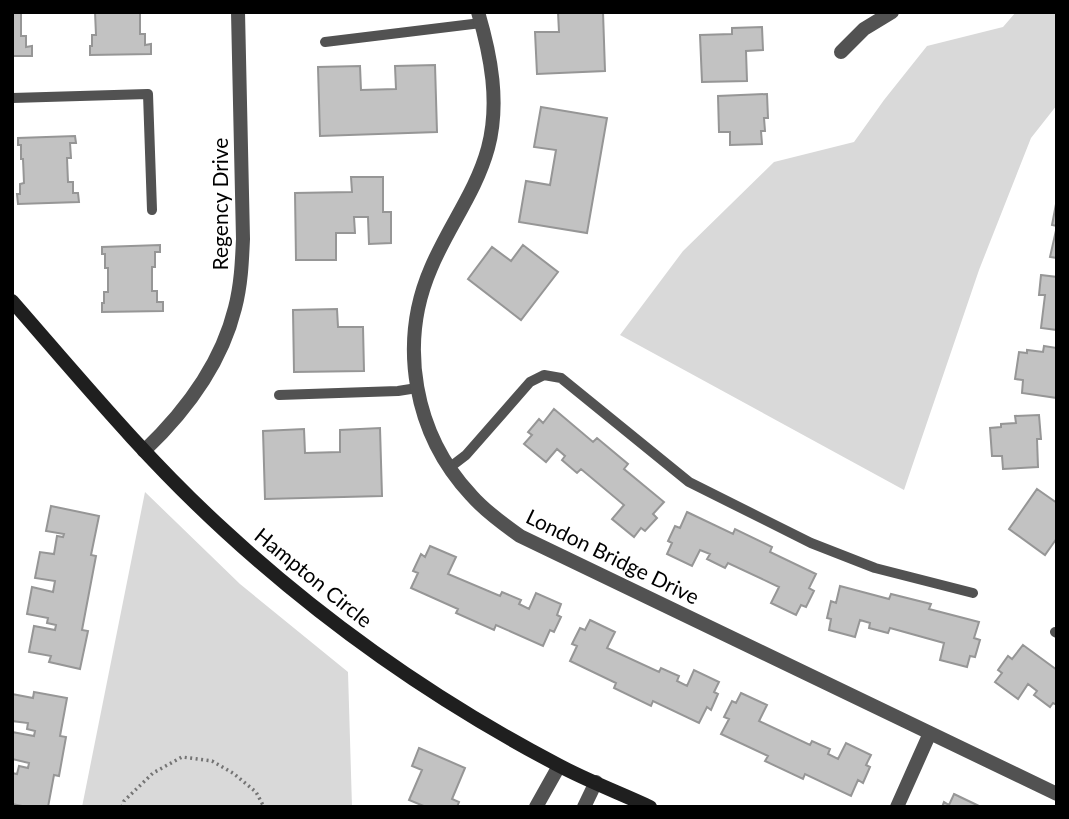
<svg xmlns="http://www.w3.org/2000/svg" width="1069" height="819" viewBox="0 0 1069 819" font-family="Lato,sans-serif">
  <rect width="100%" height="100%" fill="#fff"/>
  <!-- green -->
  <path fill="#d9d9d9" d="M1016,12H1057V105L1031,138L979,270L904,490L620,335L683,251L774,162L854,142L884,100L927,46L1003,27Z
    M145,492L240,584L348,672L352,807H82Z"/>
  <!-- building -->
  <path fill="#c2c2c2" stroke="#969696" stroke-width="2" d="M12,12H21V36H26V47L32,46V56H12Z
    M95,12H140V34H145V45L151,44V54L90,55V46H92V35H96Z
    M558,12H603L605,71L537,74L535,32H559Z
    M762,27L763,50L746,51L747,81L702,82L700,35L732,34V28Z
    M435,65L437,132L320,136L318,67L360,66L361,90L396,89L395,66Z
    M767,94L768,118H764L765,131H761L762,144L730,145V132H719L718,96Z
    M541,107L607,118L587,233L519,222L526,181L550,185L556,150L534,147Z
    M75,136L76,143H70L71,158H67L68,182H73V193H78L79,202L18,204L17,194H20V184L24,183L23,159H21V145H18V138Z
    M351,177H383V212H391V243L369,244L368,217H354L355,233H336V260H296L295,193L352,192Z
    M1056,204H1057V258L1050,257L1057,226L1052,225Z
    M160,245V252H155V267H152V291H157V302H163V311L102,312V303H104V292H108V268H105V254H102V247Z
    M523,245L558,272L521,320L468,279L492,247L511,261Z
    M1041,275L1057,277V330L1041,328L1045,295H1039Z
    M337,309L338,327H363L364,371L294,372L293,310Z
    M1044,346L1057,348V398L1022,393L1023,380L1015,379L1019,352L1027,353V350L1043,352Z
    M554,409L593,442L597,438L628,464L624,469L664,502L653,514L657,518L645,531L641,528L634,537L612,519L624,505L581,469L577,473L562,460L565,456L557,449L546,462L524,444L532,435L528,432L539,419L543,423Z
    M1039,415L1041,439H1037L1038,467L1003,469L1002,456H992L990,428L1001,427V424L1016,423L1015,416Z
    M380,428L382,496L265,499L263,431L304,429L305,453L340,452V430Z
    M1037,489L1057,503V538L1045,555L1009,529Z
    M51,506L99,516L91,555L96,556L82,630L88,631L80,669L49,662L51,656L29,652L34,626L55,630L56,625L47,623L48,618L27,614L32,587L53,592L55,581L35,578L40,552L54,554L57,536L63,537L64,534L46,531Z
    M687,512L733,534L735,529L772,547L770,552L816,574L809,588L814,591L806,607L801,605L796,615L771,603L779,587L728,563L725,568L707,559L710,554L700,550L692,566L667,554L672,543L668,541L675,526L680,528Z
    M430,546L456,557L448,574L500,596L502,592L521,600L519,604L529,609L536,593L561,604L557,615L561,617L554,632L550,630L543,646L496,625L494,630L456,613L458,609L411,588L418,573L413,571L421,554L425,557Z
    M840,586L889,599L891,594L931,604L929,609L979,622L974,638L980,640L975,657L970,656L967,667L940,660L944,643L890,628L888,633L869,628L870,623L860,620L855,637L829,630L831,619L827,618L831,601L836,603Z
    M590,620L615,632L607,648L659,672L661,668L679,676L677,681L687,686L694,670L719,682L714,692L718,694L711,710L707,707L699,723L653,701L651,706L614,688L616,683L570,661L577,646L572,644L580,628L585,630Z
    M1023,645L1057,670V705L1053,703L1050,707L1034,695L1037,691L1028,684L1018,699L995,682L1002,673L998,670L1008,656L1012,659Z
    M34,692L67,698L60,736L66,737L59,776L54,775L48,807H27L12,804V773L17,774L19,766L28,768L29,763L12,759V732L34,736L35,731L27,729L28,723L12,721V694L33,698Z
    M741,693L767,705L759,721L810,745L812,741L830,749L828,754L838,759L846,743L871,755L866,765L870,767L863,783L858,780L851,796L805,774L803,779L765,761L768,756L721,734L729,719L724,717L732,701L736,703Z
    M419,748L465,768L452,799L459,802L457,807H426L409,800L422,770L412,766Z
    M954,794L979,806V807H942L944,802L949,805Z"/>
  <g fill="none" stroke-linecap="round" stroke-linejoin="round">
    <!-- path -->
    <path stroke="#747474" stroke-width="3.5" stroke-dasharray="2 3.5" stroke-linecap="butt" d="M122,807L124,801L153,773L182,757L212,761L233,773L256,792L264,807"/>
    <!-- lane -->
    <path stroke="#525252" stroke-width="10" d="M325,42L481,23
      M12,98L148,94L152,210
      M279,395L398,391L417,388
      M449,468L466,455L530,382L544,375L561,378L689,482L811,543L875,568L973,593
      M1055,632L1057,633"/>
    <!-- street -->
    <path stroke="#525252" stroke-width="14" d="M478,12C491,56 500,103 488,148C476,192 448,227 431,268C398,344 414,434 471,495C485,511 503,524 520,536L1057,794
      M841,52L864,29L892,12
      M144,451C185,412 221,365 235,308C241,285 242,262 243,239L238,12
      M536,807L559,766
      M584,807L596,782
      M897,807L930,733"/>
    <!-- secondary -->
    <path stroke="#1f1f1f" stroke-width="14" d="M12,301C81,380 147,460 225,531C325,623 438,702 558,765C588,781 620,793 650,807"/>
  </g>
  <g text-anchor="middle" dominant-baseline="central" stroke-width="5" stroke-linejoin="round" paint-order="stroke">
    <!-- street labels -->
    <g font-size="21" fill="#000" stroke="#fff">
      <text transform="translate(219 204) rotate(-90)">Regency Drive</text>
      <text transform="translate(613 556) rotate(26)">London Bridge Drive</text>
      <text transform="translate(314 577) rotate(39)">Hampton Circle</text>
    </g>
  </g>
  <!-- border -->
  <rect width="1069" height="819" fill="none" stroke="#000000" stroke-width="28"/>
</svg>
